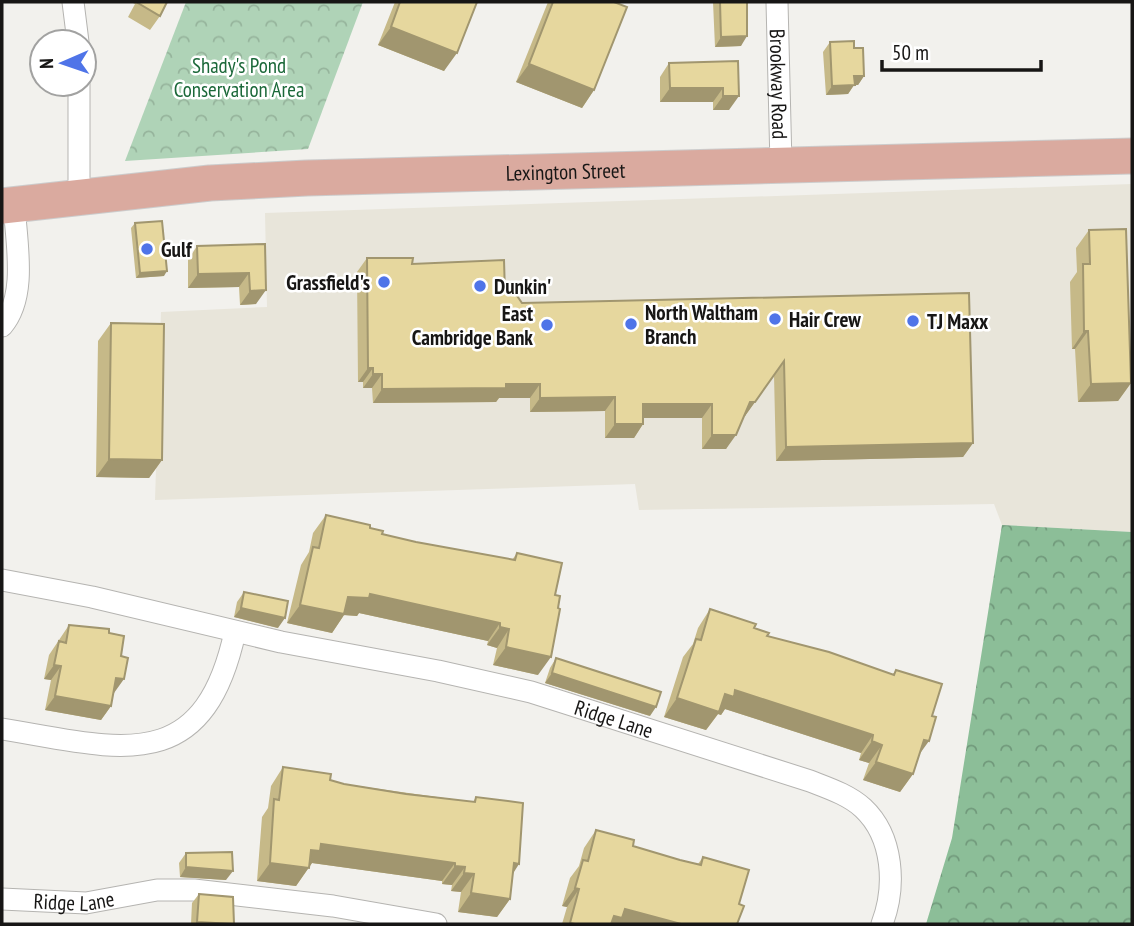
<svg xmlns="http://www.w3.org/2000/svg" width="1134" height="926" viewBox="0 0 1134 926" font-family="'PT Sans Narrow',sans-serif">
  <defs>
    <pattern id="forest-crowns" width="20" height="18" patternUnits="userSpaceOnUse" patternTransform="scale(1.75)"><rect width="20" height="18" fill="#8cbe98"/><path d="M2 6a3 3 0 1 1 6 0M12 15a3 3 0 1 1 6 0" fill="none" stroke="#71997b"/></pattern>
    <pattern id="park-crowns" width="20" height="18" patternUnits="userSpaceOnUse" patternTransform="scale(1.75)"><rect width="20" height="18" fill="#afd3b7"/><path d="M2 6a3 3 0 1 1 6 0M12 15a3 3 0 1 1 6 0" fill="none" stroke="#96b49c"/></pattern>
  </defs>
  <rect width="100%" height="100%" fill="#f2f1ed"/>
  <!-- built -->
  <path fill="#e8e5da" d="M1132,184V532L1002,525L994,504L639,510L635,484L155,500L161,312L267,307L265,213Z"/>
  <!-- forest -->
  <path fill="url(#forest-crowns)" d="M1002,525L1132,532V924H926L952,838Z"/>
  <!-- park -->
  <path fill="url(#park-crowns)" d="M186,2H363L308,149L125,161Z"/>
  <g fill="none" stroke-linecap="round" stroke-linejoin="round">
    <!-- street casing -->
    <g stroke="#b5b4b1" stroke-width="23">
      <g id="street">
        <path d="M73,2L78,42"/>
        <path id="s1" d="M777,2L781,165"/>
        <path d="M79,84V197"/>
        <path d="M2,326C28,296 16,241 14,204"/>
        <path id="s2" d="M2,580L92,597L281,642L438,671L531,692L810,781C828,788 849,795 863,808C894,837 896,887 882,924"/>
        <path d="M2,729C118,748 203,779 235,632"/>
        <path id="s3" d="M2,899L86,903L157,890H194L333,906L436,924"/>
      </g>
    </g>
    <!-- primary casing -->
    <g stroke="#ccc" stroke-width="37">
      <g id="primary">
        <path id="s4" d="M2,206L210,183L307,178L1132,156"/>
      </g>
    </g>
    <!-- street -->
    <use href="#street" stroke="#fff" stroke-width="21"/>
    <!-- primary -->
    <use href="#primary" stroke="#daaa9f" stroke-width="35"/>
  </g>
  <!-- wall -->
  <path fill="#c6b988" d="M131,2H167L160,16L150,30L128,17L135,4Z
    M395,2H477L444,71L378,45Z
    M548,2H614L594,90L582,108L516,82Z
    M713,2H747L741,46L715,47Z
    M830,42L854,48L864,76L858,85H854L848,94L826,95L823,52Z
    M738,61L729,110H713V102H660V77L669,63Z
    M135,223L164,276L136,278L131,228Z
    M1089,230L1131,383L1118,401L1078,402L1075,349H1072L1070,282L1077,272L1076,248Z
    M265,244L256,304L240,305L239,287L188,288V260L197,246Z
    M367,258L412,264L505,293L522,303L969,293L973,443L963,457L776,461L774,375L745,416H744L726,449H702V418H643V424L634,438H605V411L530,412V398H499L496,402L373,403L372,388H363V382H358L357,272Z
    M111,323L162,460L149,478L96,477L98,341Z
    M326,515L370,528L382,534L416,542L512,560L517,553L538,675L493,665L497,648L487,645L488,641L359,613L357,616L344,615L332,633L287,623L301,565L309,552L313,533Z
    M244,592L278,628L234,617L237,602Z
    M710,609L754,628L767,636L893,674L896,670L919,755L913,774L900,792L863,780L869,763L859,760L861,753L725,709L721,715L718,714L706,730L664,717L683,657L693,644L698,628Z
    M69,625L109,633L114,693H113L111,706L101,720L45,710L51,680L44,679L49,655Z
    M556,658L650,716L545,683L550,668Z
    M283,767L344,784L473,802L476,797L513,873L510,899L497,917L458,912L461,892L451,891L452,885L442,884V881L312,863L296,886L257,881L262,817L268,808L271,786Z
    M596,830L633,846L680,860L698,864L703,857L739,904L737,924H562L567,907L562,906L570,878L579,866L584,848Z
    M186,853L226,880L180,877L179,863Z
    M199,894L234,924H191L192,903Z"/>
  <!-- shaded-wall -->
  <path fill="#a1966f" d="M391,27L457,53L444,71L378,45Z
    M747,36L741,46L715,47L721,37Z
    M529,64L594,90L582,108L516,82Z
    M854,76H864L858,85H854L848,94L826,95L832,86Z
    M670,88H723L713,102H660Z
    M723,96H739L729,110H713Z
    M167,271L164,276L136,278L140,273Z
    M249,273L239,287L188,288L198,274Z
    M266,290L256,304L240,305L250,291Z
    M1084,331H1088L1075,349H1072Z
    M368,368H373L363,382H358Z
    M373,374H382L372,388H363Z
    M1131,383L1118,401L1078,402L1091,384Z
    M506,384H540L530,398H499L496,402L373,403L382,389Z
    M615,397L605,411L530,412L540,398Z
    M750,402H755L745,416H740Z
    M643,404H712L702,418H633Z
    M615,424H643L634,438H605Z
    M712,435H736L726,449H702Z
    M973,443L963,457L776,461L786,447Z
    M109,459L162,460L149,478L96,477Z
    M370,594L500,623L488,641L359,613L357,616L344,615L332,633L287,623L300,605L348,597Z
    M241,608L285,618L278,628L234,617Z
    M500,627L509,629L497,648L487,645Z
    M506,647L551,657L538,675L493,665Z
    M54,665L61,666L51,680L44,679Z
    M552,673L656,707L650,716L545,683Z
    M116,678L124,679L114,693L106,692Z
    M735,690L873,735L861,753L725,709L721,715L718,714L706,730L664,717L677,698L725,694Z
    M55,696L111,706L101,720L45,710Z
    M924,740L929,741L916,759Z
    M872,741L882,745L869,763L859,760Z
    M876,762L913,774L900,792L863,780Z
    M321,844L455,863L442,881L312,863L296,886L257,881L270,863L311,850Z
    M514,863L519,864L507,883Z
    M455,866L465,867L452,885L442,884Z
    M186,867L233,871L226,880L180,877Z
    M464,873L474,874L461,892L451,891Z
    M575,888L579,889L567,907L562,906Z
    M471,893L510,899L497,917L458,912Z
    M625,909L681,924H608L614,916Z
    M197,922L234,924H196Z"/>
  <!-- building -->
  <path fill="#e6d79e" stroke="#a1966f" stroke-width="2" d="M139,2H167L160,16L138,3Z
    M400,2H477L457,53L391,27Z
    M553,2H614L627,7L594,90L529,64Z
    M720,2H747V36L721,37Z
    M854,41V48H863L864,76H854L855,85L832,86L830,42Z
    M738,61L739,96H723V88H670L669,63Z
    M162,221L167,271L140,273L135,223Z
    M1126,229L1131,383L1091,384L1088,331H1084L1083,264H1090L1089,230Z
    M265,244L266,290L250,291L249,273L198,274L197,246Z
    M367,258H413L412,264L504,260L505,293H515L522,303L969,293L973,443L786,447L784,361L755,402H750L736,435H712V404H643V424H615V397L540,398V384H506V388L382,389V374H373V368H368Z
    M111,323L164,324L162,460L109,459Z
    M326,515L370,525V528L383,531L382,534L416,542L515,560L517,553L562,563L555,595L560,596L558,608L560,609L551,657L506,647L509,629L500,627V623L370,594L369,598L348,597L344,614L300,605L313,547L319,548Z
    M244,592L288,601L285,618L241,608Z
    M710,609L756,624L754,628L769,633L767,636L829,652L894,675L896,670L942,684L932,716L936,717L929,741L924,740L913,774L876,762L882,745L872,741L873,735L735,690L734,697L725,694L719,712L677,698L696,639L701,640Z
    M69,625L109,629V633L124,636L121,656L128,658L124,679L116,678L111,706L55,696L61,666L54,665L59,641L66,643Z
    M556,658L661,692L656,707L552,673Z
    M283,767L331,774L330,780L344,784L406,794L475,802L476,797L523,803L519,864L514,863L510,899L471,893L474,874L464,873L465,867L455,866V863L321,844L320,851L311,850L309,868L270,863L274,799L279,800Z
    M596,830L634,840L633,846L680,860L701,865L703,857L749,870L739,904L744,906L737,924H681L625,909L622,918L614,916L611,924H575L570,923L579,889L575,888L583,860L588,861Z
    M232,852L233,871L186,867V853Z
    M199,894L233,897L234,924L197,922Z"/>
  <!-- markers -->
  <g fill="#4f74e8" stroke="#fff" stroke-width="2.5">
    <circle cx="147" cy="249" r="7"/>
    <circle cx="384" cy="282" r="7"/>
    <circle cx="480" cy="286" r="7"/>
    <circle cx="775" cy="319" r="7"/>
    <circle cx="913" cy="321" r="7"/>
    <circle cx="631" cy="324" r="7"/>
    <circle cx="547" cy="325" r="7"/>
  </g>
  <g text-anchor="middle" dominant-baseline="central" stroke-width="5" stroke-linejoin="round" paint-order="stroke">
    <!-- park labels -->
    <g font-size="21" fill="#1b6839" stroke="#fff">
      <text x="239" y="65">Shady's Pond<tspan x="239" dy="24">Conservation Area</tspan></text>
    </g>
    <!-- street labels -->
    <g font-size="21" fill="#171615" stroke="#fff">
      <text stroke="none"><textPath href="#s1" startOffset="82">Brookway Road</textPath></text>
      <text stroke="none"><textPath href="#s4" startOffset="565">Lexington Street</textPath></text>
      <text stroke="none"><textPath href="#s2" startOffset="628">Ridge Lane</textPath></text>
      <text stroke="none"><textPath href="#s3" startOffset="72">Ridge Lane</textPath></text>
    </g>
    <!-- poi labels -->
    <g font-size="21" font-weight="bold" fill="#171615" stroke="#fff" text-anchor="start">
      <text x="161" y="249">Gulf</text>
      <text x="370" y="282" text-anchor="end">Grassfield's</text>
      <text x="494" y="286">Dunkin'</text>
      <text x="645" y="312">North Waltham<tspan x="645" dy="24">Branch</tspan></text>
      <text x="533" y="313" text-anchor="end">East<tspan x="533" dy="24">Cambridge Bank</tspan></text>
      <text x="789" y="319">Hair Crew</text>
      <text x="927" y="321">TJ Maxx</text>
    </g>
  </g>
  <!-- border -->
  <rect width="1134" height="926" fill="none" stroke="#171615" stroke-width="7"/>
  <!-- north arrow -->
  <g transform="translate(63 63) rotate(268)"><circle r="33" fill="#ffffff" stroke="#a2a2a1" stroke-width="2"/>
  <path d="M0-5L12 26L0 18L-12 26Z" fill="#4f74e8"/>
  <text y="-10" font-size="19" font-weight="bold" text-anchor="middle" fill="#171615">N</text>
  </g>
  <!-- scale -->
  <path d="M882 60v10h159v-10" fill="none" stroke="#171615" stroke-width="3.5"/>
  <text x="892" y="60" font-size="21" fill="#171615" stroke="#ffffff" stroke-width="5" paint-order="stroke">50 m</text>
</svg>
